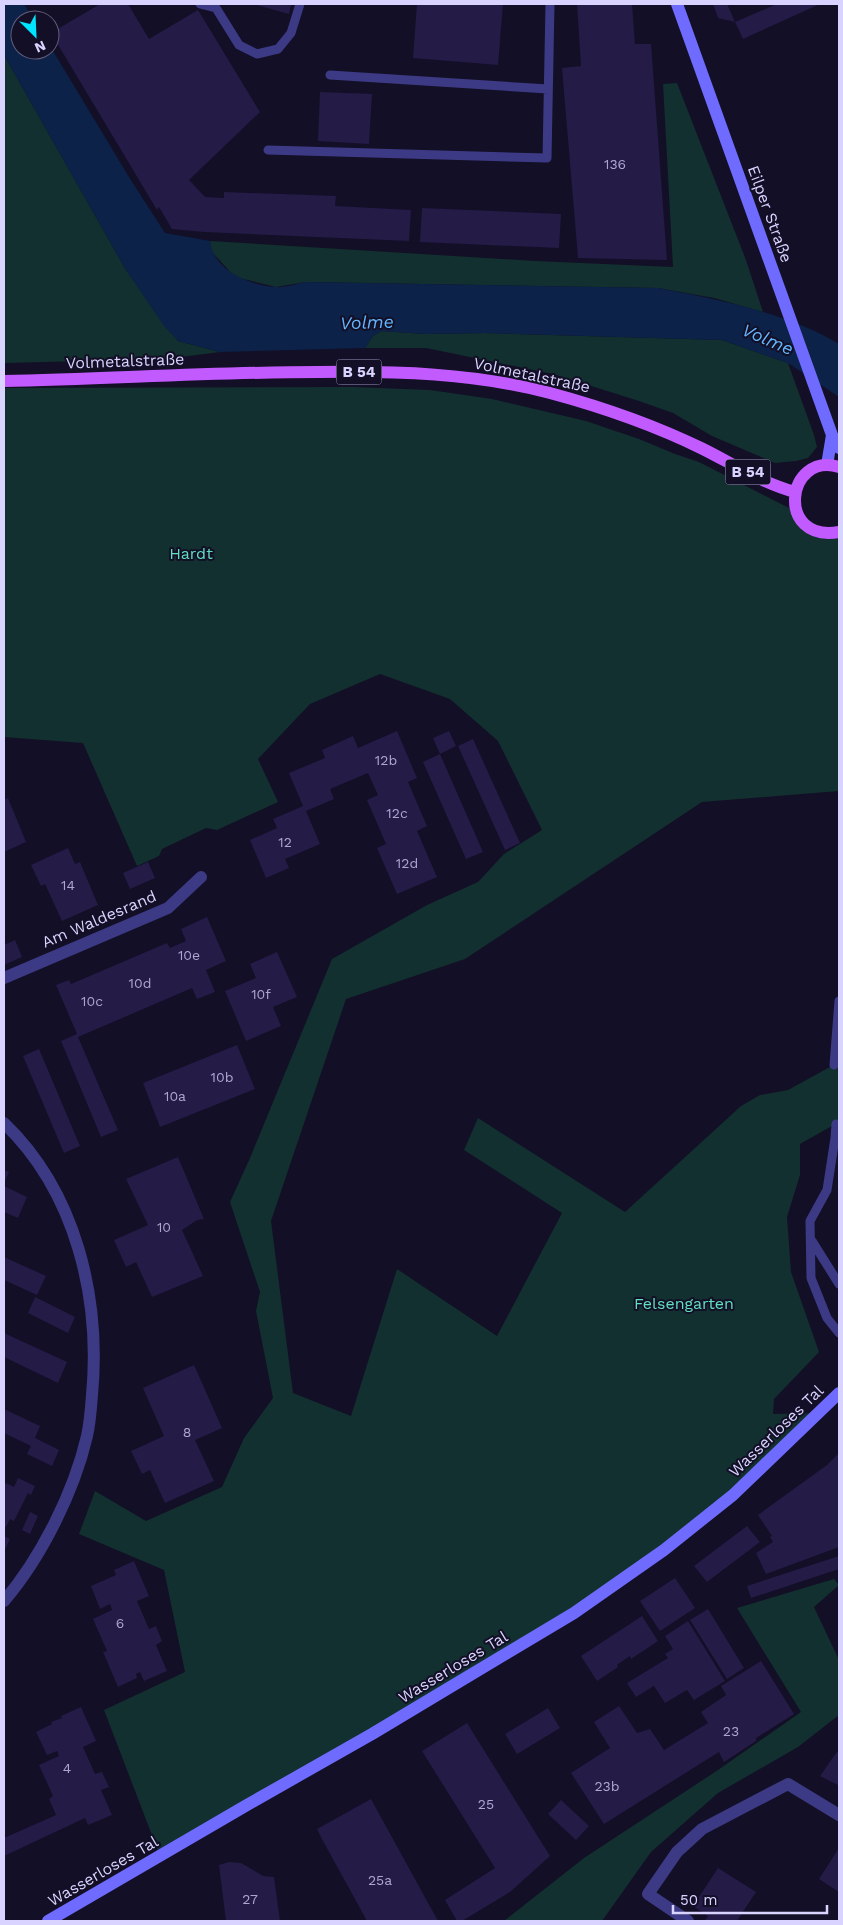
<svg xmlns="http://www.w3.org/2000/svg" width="843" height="1925" viewBox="0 0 843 1925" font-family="'Work Sans',sans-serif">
  <rect width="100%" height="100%" fill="#130f26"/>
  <!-- green -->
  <path fill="#12302f" d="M4,55L126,270L178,341L220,352L165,359L4,363Z
    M677,83L746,260L763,312L714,298L658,288L306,282L276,287L235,277L211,251L210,241L535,261L673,267L663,84Z
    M381,331L426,334L485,333L722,340L788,363L814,435L817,447L808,458L796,461L775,463L712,436L673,413L639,401L553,374L426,348H365L373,336Z
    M354,387L430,390L492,399L586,421L639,439L675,454L699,462L795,511L839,539V791L702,802L465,959L346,999L271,1221L293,1393L351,1416L397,1269L497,1336L562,1213L464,1150L478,1118L625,1212L741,1106L760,1095L788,1090L839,1062V1122L800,1144V1175L787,1217L791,1272L819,1352L774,1399L773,1414L820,1413L733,1495L574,1613L160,1856L104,1710L185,1672L164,1570L79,1534L95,1491L146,1521L222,1487L244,1438L273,1398L256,1311L260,1292L230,1202L250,1158L332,959L427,905L478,882L504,854L542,830L498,741L450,699L380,674L310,704L258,759L278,802L217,830L206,828L162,849L159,856L137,866L83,743L4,737V388Z
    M834,1579L839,1585L814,1607L839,1660V1715L798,1747L718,1793L651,1852L602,1921H504L584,1858L718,1770L801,1712L737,1608Z"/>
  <!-- water -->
  <path fill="#0c2248" d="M4,4H24L34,20H20V50H50V46L129,177L165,233L210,241C213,270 249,285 275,287C284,288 296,284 306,282L658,288C717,299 788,313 839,344V397L788,363L722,340L485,333L426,334L381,331L373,336L365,348L220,352L178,341L164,326L126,270L4,55Z"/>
  <!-- building -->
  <path fill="#241b47" d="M100,4H128L149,39L198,10L260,112L189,180L205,197L224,198V192L336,196L335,206L411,210L409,241L204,232L172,229L159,207L157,210L51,33Z
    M253,4H291L289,14Z
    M417,4H503L498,65L413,58Z
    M577,4H632L635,44H651L667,260L578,258L562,68L581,66Z
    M713,4H727L735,22L777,4H820L743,39L735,22L718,18Z
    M320,92L372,94L369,144L318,141Z
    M422,208L561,214L559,248L420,242Z
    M397,731L417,778L408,782L427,826L417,831L437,877L397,894L377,848L386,844L367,800L378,795L368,773L330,789L334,799L306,811L320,844L285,859L289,868L266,878L250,840L277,828L273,819L303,806L289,773L325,758L322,750L353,736L358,748Z
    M449,731L456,746L440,754L433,738Z
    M473,739L520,843L505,850L458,746Z
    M440,754L483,852L466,859L423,762Z
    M8,798L26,842L4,852V800Z
    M68,848L75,864L80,862L98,905L62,921L45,884L41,886L31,865Z
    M148,862L155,878L130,889L123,873Z
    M207,917L226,961L206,970L215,992L197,999L192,988L78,1037L118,1130L101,1137L61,1041L77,1034L56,985L69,980L71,984L167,943L170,948L186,941L181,929Z
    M15,940L22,957L4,965V945Z
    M277,952L297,997L273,1007L281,1026L246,1041L225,991L256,978L250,964Z
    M237,1045L255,1089L160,1127L143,1083Z
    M39,1049L80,1146L64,1153L23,1056Z
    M178,1157L204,1219L197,1220L182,1230L203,1276L152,1297L136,1262L126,1267L114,1240L148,1225L126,1179Z
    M4,1170L9,1172L4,1183Z
    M4,1186L27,1197L18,1218L4,1212Z
    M4,1257L46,1276L37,1295L4,1280Z
    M35,1297L75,1317L68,1333L28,1313Z
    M4,1333L67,1362L58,1383L4,1357Z
    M194,1365L222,1428L195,1440L214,1481L165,1503L150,1470L142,1474L131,1451L164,1436L143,1388Z
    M4,1409L40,1426L35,1438L59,1450L52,1466L27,1454L31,1446L4,1433Z
    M839,1453V1547L766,1574L756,1553L773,1542L770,1537L772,1536L758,1515L827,1465Z
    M18,1478L35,1486L31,1495L28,1493L14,1521L10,1519L6,1527L4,1526V1487L6,1483L14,1487Z
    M30,1512L38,1516L30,1534L22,1530Z
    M747,1526L760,1542L707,1582L694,1566Z
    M4,1536L10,1539L4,1552Z
    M839,1556V1569L751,1598L747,1586Z
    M134,1561L149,1596L137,1601L149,1629L156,1626L162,1641L156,1645L167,1671L144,1681L140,1672L136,1674L137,1678L118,1687L103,1652L107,1651L93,1619L112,1610L110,1604L100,1609L91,1586L116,1575L114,1570Z
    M675,1578L695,1608L660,1631L640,1601Z
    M708,1609L744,1668L727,1679L690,1620Z
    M642,1616L658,1641L631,1659L630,1656L617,1665L618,1667L597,1681L581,1656Z
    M688,1621L725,1681L694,1700L687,1690L665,1703L654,1686L636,1697L627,1683L668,1658L665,1654L673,1649L665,1636Z
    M761,1661L794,1714L756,1738V1741L724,1762L719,1752L604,1824L571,1773L610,1748L594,1722L619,1706L637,1733L650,1729L664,1750L708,1723L701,1712L726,1695L721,1686Z
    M81,1707L96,1741L83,1747L95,1774L102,1772L109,1787L101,1790L112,1815L88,1825L85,1818L4,1856V1838L56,1815L49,1799L53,1796L39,1765L59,1756L57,1751L47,1755L36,1732L52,1724L51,1722L62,1718L61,1716Z
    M548,1708L560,1728L517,1754L505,1734Z
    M467,1723L550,1856L510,1892L462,1921H457L445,1900L495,1868L422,1751Z
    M839,1751V1783L838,1785L820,1776L836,1753Z
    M371,1799L438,1921H367L322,1839L317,1829Z
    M561,1800L589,1826L576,1840L548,1814Z
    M839,1848V1892L819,1879Z
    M229,1862L241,1863L263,1876L274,1877L280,1921H226L219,1865Z
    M718,1868L756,1892L737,1921H706L705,1920L708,1916L693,1906Z"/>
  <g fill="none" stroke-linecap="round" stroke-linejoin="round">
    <!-- lane -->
    <path stroke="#3d3a85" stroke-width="9" d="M200,4L216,8L239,45L257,54L278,49L291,33L300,4
      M330,75L548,89
      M268,150L547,158L550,4
      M834,1065L839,1001
      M836,1124L835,1138L827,1190L810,1221L811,1278L827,1318L839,1333
      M812,1241L839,1284"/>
    <!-- street -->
    <path stroke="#3d3a85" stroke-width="12" d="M4,978L168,908L201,877
      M4,1123C76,1192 101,1298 92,1395C91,1409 90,1423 87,1436C74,1492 41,1558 4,1601
      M688,1921L648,1894L677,1852L702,1829L788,1784L839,1815"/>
    <!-- secondary -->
    <path stroke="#6f6bff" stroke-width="12" d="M677,4L832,435L839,448
      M827,465L832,435
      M48,1921L247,1805L372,1734L574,1613L664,1550L733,1495L839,1393"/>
    <!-- primary -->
    <path stroke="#c25bff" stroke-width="12" d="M4,381C109,379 213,372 318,372C396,371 474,373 550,393C602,407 654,425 703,449C733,464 762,483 795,492
      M839,467C786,451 775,543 839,532"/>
  </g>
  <g text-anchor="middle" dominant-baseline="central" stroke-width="4" stroke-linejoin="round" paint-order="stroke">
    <!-- number labels -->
    <g font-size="14" fill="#aca6d1">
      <text x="615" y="164">136</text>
      <text x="386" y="760">12b</text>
      <text x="397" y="813">12c</text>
      <text x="285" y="842">12</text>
      <text x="407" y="863">12d</text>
      <text x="68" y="885">14</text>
      <text x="189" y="955">10e</text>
      <text x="140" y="983">10d</text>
      <text x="261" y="994">10f</text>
      <text x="92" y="1001">10c</text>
      <text x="222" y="1077">10b</text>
      <text x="175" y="1096">10a</text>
      <text x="164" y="1227">10</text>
      <text x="187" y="1432">8</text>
      <text x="120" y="1623">6</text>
      <text x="731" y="1731">23</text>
      <text x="67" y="1768">4</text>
      <text x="607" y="1786">23b</text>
      <text x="486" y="1804">25</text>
      <text x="380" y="1880">25a</text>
      <text x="250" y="1899">27</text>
    </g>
    <!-- shield labels -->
    <g fill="#130f26" stroke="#9e99be" stroke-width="1">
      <rect x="336.5" y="359.5" width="45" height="25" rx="4"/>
      <rect x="725.5" y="459.5" width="45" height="25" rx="4"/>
    </g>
    <g font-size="15" font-weight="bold" fill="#d9d4ff">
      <text x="359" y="372">B 54</text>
      <text x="748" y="472">B 54</text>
    </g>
    <!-- street labels -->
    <g font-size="16" fill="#d9d4ff" stroke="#130f26">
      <text transform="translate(770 214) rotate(70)">Eilper Straße</text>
      <text transform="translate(125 361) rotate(-2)">Volmetalstraße</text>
      <text transform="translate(532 375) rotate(12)">Volmetalstraße</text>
      <text transform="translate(99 919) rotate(-23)">Am Waldesrand</text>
      <text transform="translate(776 1431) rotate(-44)">Wasserloses Tal</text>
      <text transform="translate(453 1667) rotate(-31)">Wasserloses Tal</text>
      <text transform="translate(103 1871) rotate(-30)">Wasserloses Tal</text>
    </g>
    <!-- park labels -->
    <g font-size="16" fill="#5fe0c0" stroke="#130f26">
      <text x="191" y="553">Hardt</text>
      <text x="684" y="1303">Felsengarten</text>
    </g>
    <!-- water labels -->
    <g font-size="18" font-style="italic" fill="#62b6ff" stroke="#130f26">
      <text transform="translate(367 322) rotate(-2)">Volme</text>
      <text transform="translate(768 339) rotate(23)">Volme</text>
    </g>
  </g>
  <!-- border -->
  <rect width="843" height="1925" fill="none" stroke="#d9d4ff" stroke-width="10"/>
  <!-- north arrow -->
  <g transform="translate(35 35) rotate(156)"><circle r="24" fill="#130f26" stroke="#625e7d"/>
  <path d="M0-4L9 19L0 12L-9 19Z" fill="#00e5ff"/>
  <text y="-8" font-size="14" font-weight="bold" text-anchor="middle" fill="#d9d4ff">N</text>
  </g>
  <!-- scale -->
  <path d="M673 1905v8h154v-8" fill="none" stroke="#d9d4ff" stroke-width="2.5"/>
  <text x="680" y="1905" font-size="15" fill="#d9d4ff" stroke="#130f26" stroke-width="4" paint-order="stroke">50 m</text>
</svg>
